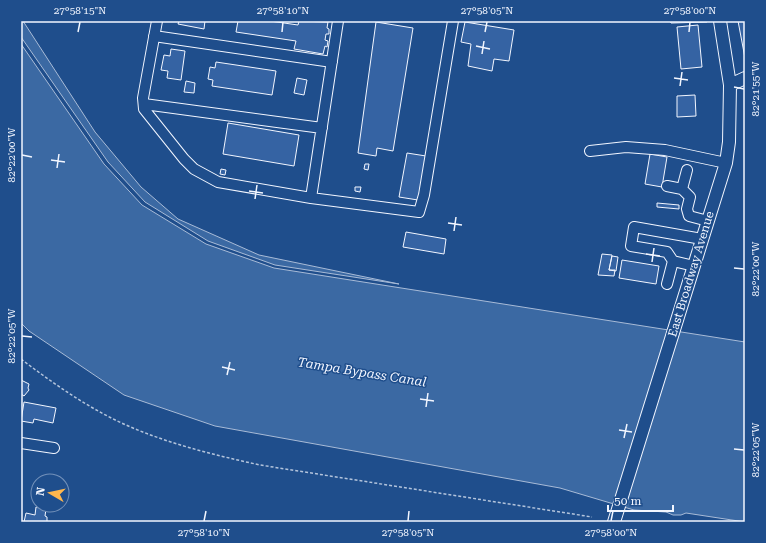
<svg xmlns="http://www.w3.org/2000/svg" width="766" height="543" viewBox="0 0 766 543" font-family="'Roboto Serif',serif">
  <rect width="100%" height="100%" fill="#1f4e8c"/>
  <!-- water -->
  <path fill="#3b69a3" stroke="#a8bbd7" d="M21,21H23L95,132L141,187L178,219L259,255L399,284L275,265L208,241L145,202L108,162L21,37Z
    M21,44L104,164L142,205L206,244L274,268L745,342V522L686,513L681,515H673L666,512L634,510L560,488L215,426L124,395L29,331L21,323Z"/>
  <!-- building -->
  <path fill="#3563a3" stroke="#f2f6ff" d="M179,21H205L204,29L178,24Z
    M238,21H270L298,25L299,21L328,22L327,28L329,29V34H326L325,40L328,41L327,47L325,46L323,54L294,49L296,41L236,32Z
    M670,21H707V22L671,23Z
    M738,21H745V58Z
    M376,22L413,28L393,151L377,148L376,156L358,153Z
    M465,22L514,30L509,61L494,59L492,71L468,66L471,44L461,42Z
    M698,25L702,67L681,69L677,27Z
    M171,49L185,51L181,80L167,78L168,71L161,70L164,55L170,56Z
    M216,62L276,71L272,95L212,86L213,80L208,79L210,67L215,68Z
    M297,78L307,80L304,95L294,93Z
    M186,81L195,83L194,93L184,92Z
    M695,95L696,116L677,117V96Z
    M228,123L299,135L294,166L223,154Z
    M407,153L426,156L418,200L399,197Z
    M650,154L667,157L662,187L645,184Z
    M365,164H369L368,170L364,169Z
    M221,169L226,170L225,175L220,174Z
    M355,187H361L360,192L355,191Z
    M657,203L679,205V209L657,207Z
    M406,232L446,239L444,254L403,247Z
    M602,254L612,255L609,270H615L614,276L598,275Z
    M612,256L618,257L616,271L609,270Z
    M622,260L659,266L656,284L619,278Z
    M21,380L29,384L28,388L29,390L24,396L21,394Z
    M24,402L56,408L53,423L34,419L33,423L21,421Z
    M36,507L46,509L45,516L47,517V522H24L26,513L35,515Z"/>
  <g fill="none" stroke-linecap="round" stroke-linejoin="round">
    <!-- minor casing -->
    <g stroke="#f2f6ff" stroke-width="12">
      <path id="minor" d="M157,21L143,98L144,109L184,159L194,169L218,182L311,198L419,212L424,195L453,21
        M154,36L332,62
        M144,104L322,128
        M590,151L626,147L665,150L726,163
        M667,186L682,189L690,197L687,209L689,216L708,221
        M682,189L687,170
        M311,198L338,21
        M694,266L673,261L667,252L631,246L634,227L702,239
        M667,284L673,261
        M21,443L54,448"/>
    </g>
    <!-- major casing -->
    <g stroke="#f2f6ff" stroke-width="14">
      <path id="major" d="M730,85L745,78
        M614,522L726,163L729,142L730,85L720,21"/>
    </g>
    <!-- path -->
    <path stroke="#b3c4dc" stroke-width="1.5" stroke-dasharray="3 2" stroke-linecap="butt" d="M21,359C54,384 88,408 126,425C169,444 214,455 260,465L592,517"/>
    <!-- minor -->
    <use href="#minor" stroke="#1f4e8c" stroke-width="10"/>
    <!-- major -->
    <use href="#major" stroke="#1f4e8c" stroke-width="12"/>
  </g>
  <!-- ticks -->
  <path fill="none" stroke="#f2f6ff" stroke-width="1.5" d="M78,32L80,22M282,32L283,22M485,32L487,22M689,32L690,22M476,46L490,49M482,54L484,41M674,78L688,80M680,86L682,72M734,87L744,89M22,155L32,157M51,160L65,162M57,168L59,154M249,191L263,193M255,199L257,185M448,223L462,225M454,231L456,217M646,254L660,256M652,262L654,248M734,268L744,269M22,336L32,337M222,367L235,370M227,375L230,362M420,399L434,401M426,407L428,393M619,430L632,432M624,438L627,424M734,449L744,450M204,521L206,511M408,521L409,511M611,521L613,511"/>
  <g text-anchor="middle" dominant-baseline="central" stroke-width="3" stroke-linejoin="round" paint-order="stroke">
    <!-- street labels -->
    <g font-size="12" fill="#f2f6ff" stroke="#1f4e8c">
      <text transform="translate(691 274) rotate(-73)">East Broadway Avenue</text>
    </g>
    <!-- water labels -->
    <g font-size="13" font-style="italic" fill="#f2f6ff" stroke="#1f4e8c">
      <text transform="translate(362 372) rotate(9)">Tampa Bypass Canal</text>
    </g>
  </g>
  <!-- border -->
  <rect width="766" height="543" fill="none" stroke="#1f4e8c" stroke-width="44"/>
  <!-- north arrow -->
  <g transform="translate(50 493) rotate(279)"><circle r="19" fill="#1f4e8c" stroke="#7391ba"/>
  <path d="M0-3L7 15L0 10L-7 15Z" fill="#ffb74d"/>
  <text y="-6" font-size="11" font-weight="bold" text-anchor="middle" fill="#f2f6ff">N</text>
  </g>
  <!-- scale -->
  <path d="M608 505v6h65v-6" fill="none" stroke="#f2f6ff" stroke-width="2"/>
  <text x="614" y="505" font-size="12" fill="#f2f6ff" stroke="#1f4e8c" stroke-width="3" paint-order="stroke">50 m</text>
  <rect x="22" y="22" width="722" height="499" fill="none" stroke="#f2f6ff" stroke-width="1.5"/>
  <g font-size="10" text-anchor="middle" fill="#f2f6ff">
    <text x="80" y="14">27°58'15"N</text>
    <text x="283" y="14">27°58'10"N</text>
    <text x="487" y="14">27°58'05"N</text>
    <text x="690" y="14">27°58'00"N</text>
    <text transform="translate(755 89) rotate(-90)" y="4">82°21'55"W</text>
    <text transform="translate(11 155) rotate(-90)" y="4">82°22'00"W</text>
    <text transform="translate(755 269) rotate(-90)" y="4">82°22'00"W</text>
    <text transform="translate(11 336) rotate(-90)" y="4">82°22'05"W</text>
    <text transform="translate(755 450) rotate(-90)" y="4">82°22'05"W</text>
    <text x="204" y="536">27°58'10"N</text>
    <text x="408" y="536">27°58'05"N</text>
    <text x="611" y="536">27°58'00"N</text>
  </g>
</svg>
